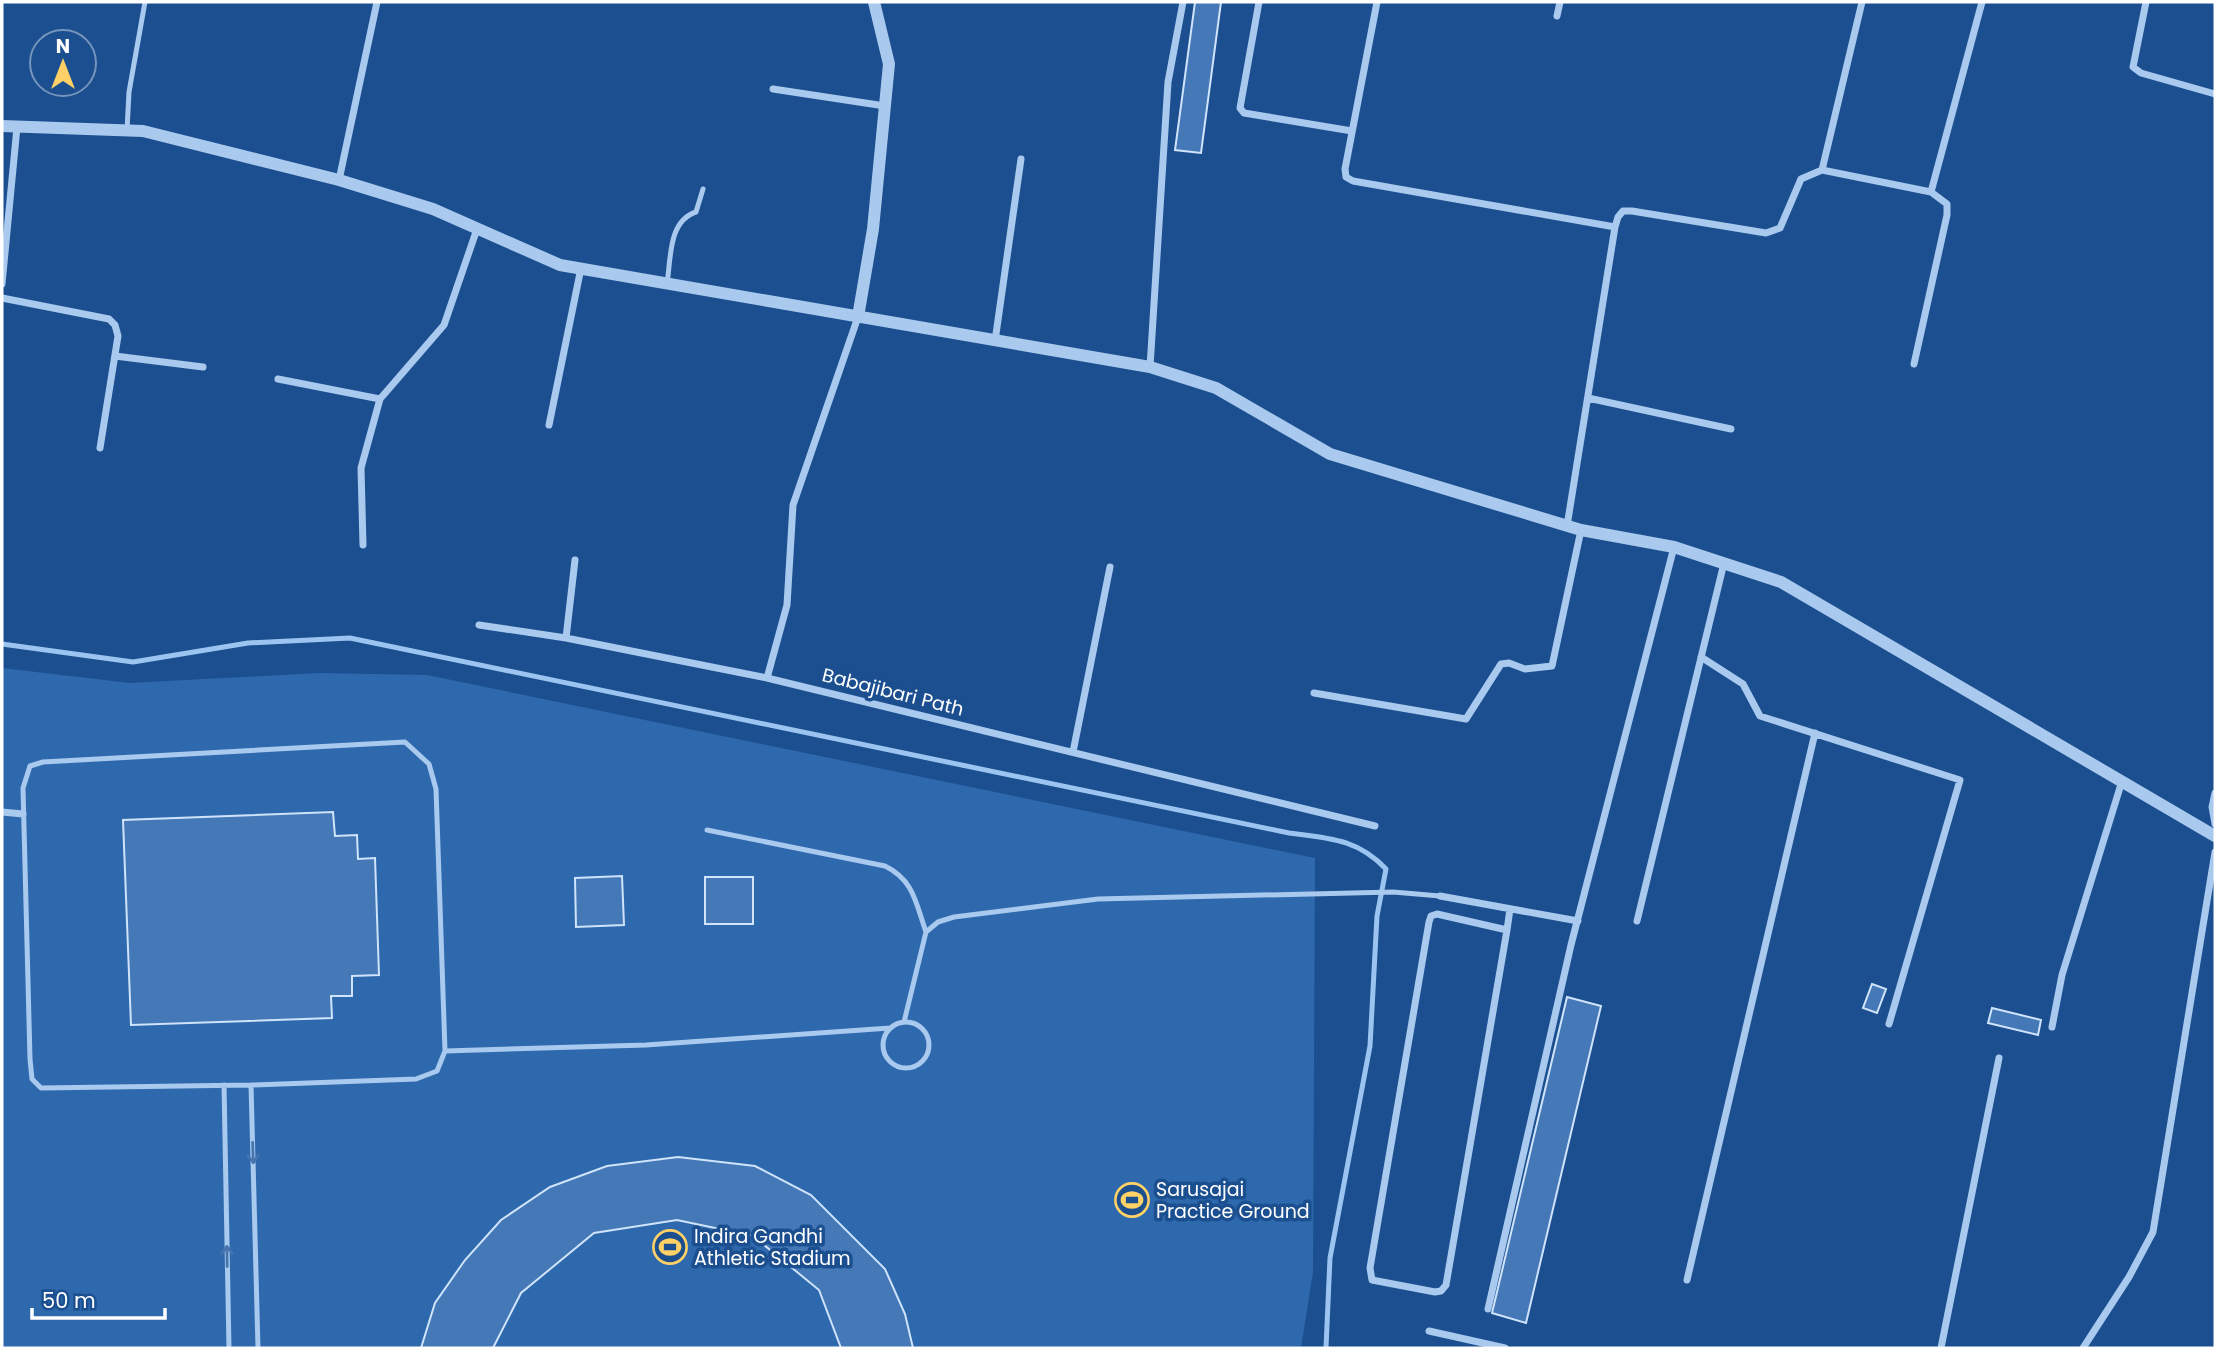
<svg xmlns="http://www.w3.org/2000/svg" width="2217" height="1350" viewBox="0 0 2217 1350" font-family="Poppins,sans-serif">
  <rect width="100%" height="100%" fill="#1b4f8f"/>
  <!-- green -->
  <path fill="#2e69ad" d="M2,668L130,683L319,673L427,675L1315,858L1313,1272L1301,1348H2Z"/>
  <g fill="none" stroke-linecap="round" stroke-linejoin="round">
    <!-- stream -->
    <path stroke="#9cc4f0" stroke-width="5" d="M2,644L133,662L248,643L350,638L1289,833C1329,838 1358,839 1386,869L1377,916L1370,1046L1330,1258L1326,1348"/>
  </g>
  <!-- building -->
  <path fill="#4478b7" stroke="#cfe3fa" stroke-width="2" d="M1195,2H1221L1201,153L1175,150Z
    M333,812L335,836L357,835L358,859L375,858L379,975L352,976V996H331L332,1018L131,1025L123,820Z
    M622,876L624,925L576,927L575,878Z
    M705,877H753V924H705Z
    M1872,984L1886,989L1877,1013L1863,1008Z
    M1567,997L1601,1006L1526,1323L1492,1313Z
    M1992,1008L2041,1020L2038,1035L1988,1023Z
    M678,1157L755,1166L811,1195L885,1269L905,1314L913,1348H841L819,1290L753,1236L677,1220L594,1233L521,1293L493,1348H421L435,1303L465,1260L501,1220L550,1187L607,1166Z"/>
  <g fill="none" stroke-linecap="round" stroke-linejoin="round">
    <!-- service -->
    <path stroke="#a9c9ee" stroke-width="5" d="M127,130L129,92L145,2
      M667,284C671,259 668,221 696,212L703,189
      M707,830L885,866C914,880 916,904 926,932
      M883 1045a23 23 0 1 1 46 0a23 23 0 1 1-46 0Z
      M904,1022L926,932L938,922L954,917L1098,899L1393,892L1440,896
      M445,1051L436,789L429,764L405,742L43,762L30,766L23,788L30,1059L32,1079L41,1088L251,1085L416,1079L437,1071L445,1051L646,1045L890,1028
      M224,1085L229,1348
      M251,1085L258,1348"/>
    <!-- minor -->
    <path stroke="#a9c9ee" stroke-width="7" d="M1259,2L1240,108L1244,113L1352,131
      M1377,2L1345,169L1346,177L1353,181L1615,227L1567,526
      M2146,2L2133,67L2141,73L2215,94
      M1557,16L1560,2
      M773,89L885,106
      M1822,170L1931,192L1982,2
      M339,180L377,2
      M1615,227L1618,217L1623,211H1632L1766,233L1780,228L1801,179L1822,170L1862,2
      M2,284L17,127
      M2,298L109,319L115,325L118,336L100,448
      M858,317L793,505L787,605L767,678L1375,826
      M995,341L1021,159
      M115,356L203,367
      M1914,364L1947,215V204L1931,192
      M1150,367L1168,82L1183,2
      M278,379L380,399
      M1588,398L1731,429
      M549,425L581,268
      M363,545L361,468L380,399L444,325L477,229
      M575,560L566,638L767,678
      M479,625L566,638
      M1701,657L1743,684L1760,716L1960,780L1889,1024
      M1314,693L1466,719L1501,664L1509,663L1525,669L1552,666L1581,530
      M1073,752L1110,567
      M2215,793L2212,807L2215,824
      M2,812L23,814
      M1440,896L1578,921
      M1637,921L1724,563
      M1507,930L1437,914L1431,916L1429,922L1370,1268L1372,1280L1435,1292L1441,1291L1446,1285L1507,930L1510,909
      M2052,1027L2062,975L2122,781
      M1687,1280L1815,733
      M1488,1309L1571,945L1674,547
      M1429,1331L1505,1348
      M1941,1348L1999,1058
      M2083,1348L2129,1277L2153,1232L2215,852"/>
    <!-- tertiary -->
    <path stroke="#a9c9ee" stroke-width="12" d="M2,126L143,131L339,180L433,209L560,265L1150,367L1216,388L1330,454L1581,530L1674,547L1781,582L2215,836
      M858,317L873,229L889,64L874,2"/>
  </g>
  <!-- one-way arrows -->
  <defs><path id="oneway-shaft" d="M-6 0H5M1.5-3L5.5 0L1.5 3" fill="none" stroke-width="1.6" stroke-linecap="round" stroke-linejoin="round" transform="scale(1.75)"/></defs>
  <g stroke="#4674ac">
    <use href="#oneway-shaft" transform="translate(253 1153) rotate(88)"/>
    <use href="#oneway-shaft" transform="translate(227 1256) rotate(-91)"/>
  </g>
  <!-- icons -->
  <defs>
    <g id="stadium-ring" transform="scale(1.75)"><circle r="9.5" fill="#1b4f8f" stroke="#ffd166" stroke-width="1.5"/><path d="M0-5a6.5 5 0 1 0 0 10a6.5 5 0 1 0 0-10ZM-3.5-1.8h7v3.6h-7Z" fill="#ffd166"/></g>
  </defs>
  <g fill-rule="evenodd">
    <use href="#stadium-ring" x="1132" y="1200"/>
    <use href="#stadium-ring" x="670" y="1247"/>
  </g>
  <g text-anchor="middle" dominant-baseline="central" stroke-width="7" stroke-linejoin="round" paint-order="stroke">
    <!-- street labels -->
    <g font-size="19" fill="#fff" stroke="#1b4f8f">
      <text transform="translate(893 692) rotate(14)">Babajibari Path</text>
    </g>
    <!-- poi labels -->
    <g font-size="19" fill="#fff" stroke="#1b4f8f" text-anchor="start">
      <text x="1156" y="1189">Sarusajai<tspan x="1156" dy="22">Practice Ground</tspan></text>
      <text x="694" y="1236">Indira Gandhi<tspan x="694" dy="22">Athletic Stadium</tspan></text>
    </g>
  </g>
  <!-- border -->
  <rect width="2217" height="1350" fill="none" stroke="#ffffff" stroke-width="7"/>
  <!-- north arrow -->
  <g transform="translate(63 63)"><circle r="33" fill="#1b4f8f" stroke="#7695bc" stroke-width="2"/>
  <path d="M0-5L12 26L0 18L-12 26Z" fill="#ffd166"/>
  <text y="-10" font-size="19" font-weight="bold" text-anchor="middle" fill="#ffffff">N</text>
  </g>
  <!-- scale -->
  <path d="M32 1308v10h133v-10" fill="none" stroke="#ffffff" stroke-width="3.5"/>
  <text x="42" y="1308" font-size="21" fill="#ffffff" stroke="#1b4f8f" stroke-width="5" paint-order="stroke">50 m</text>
</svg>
